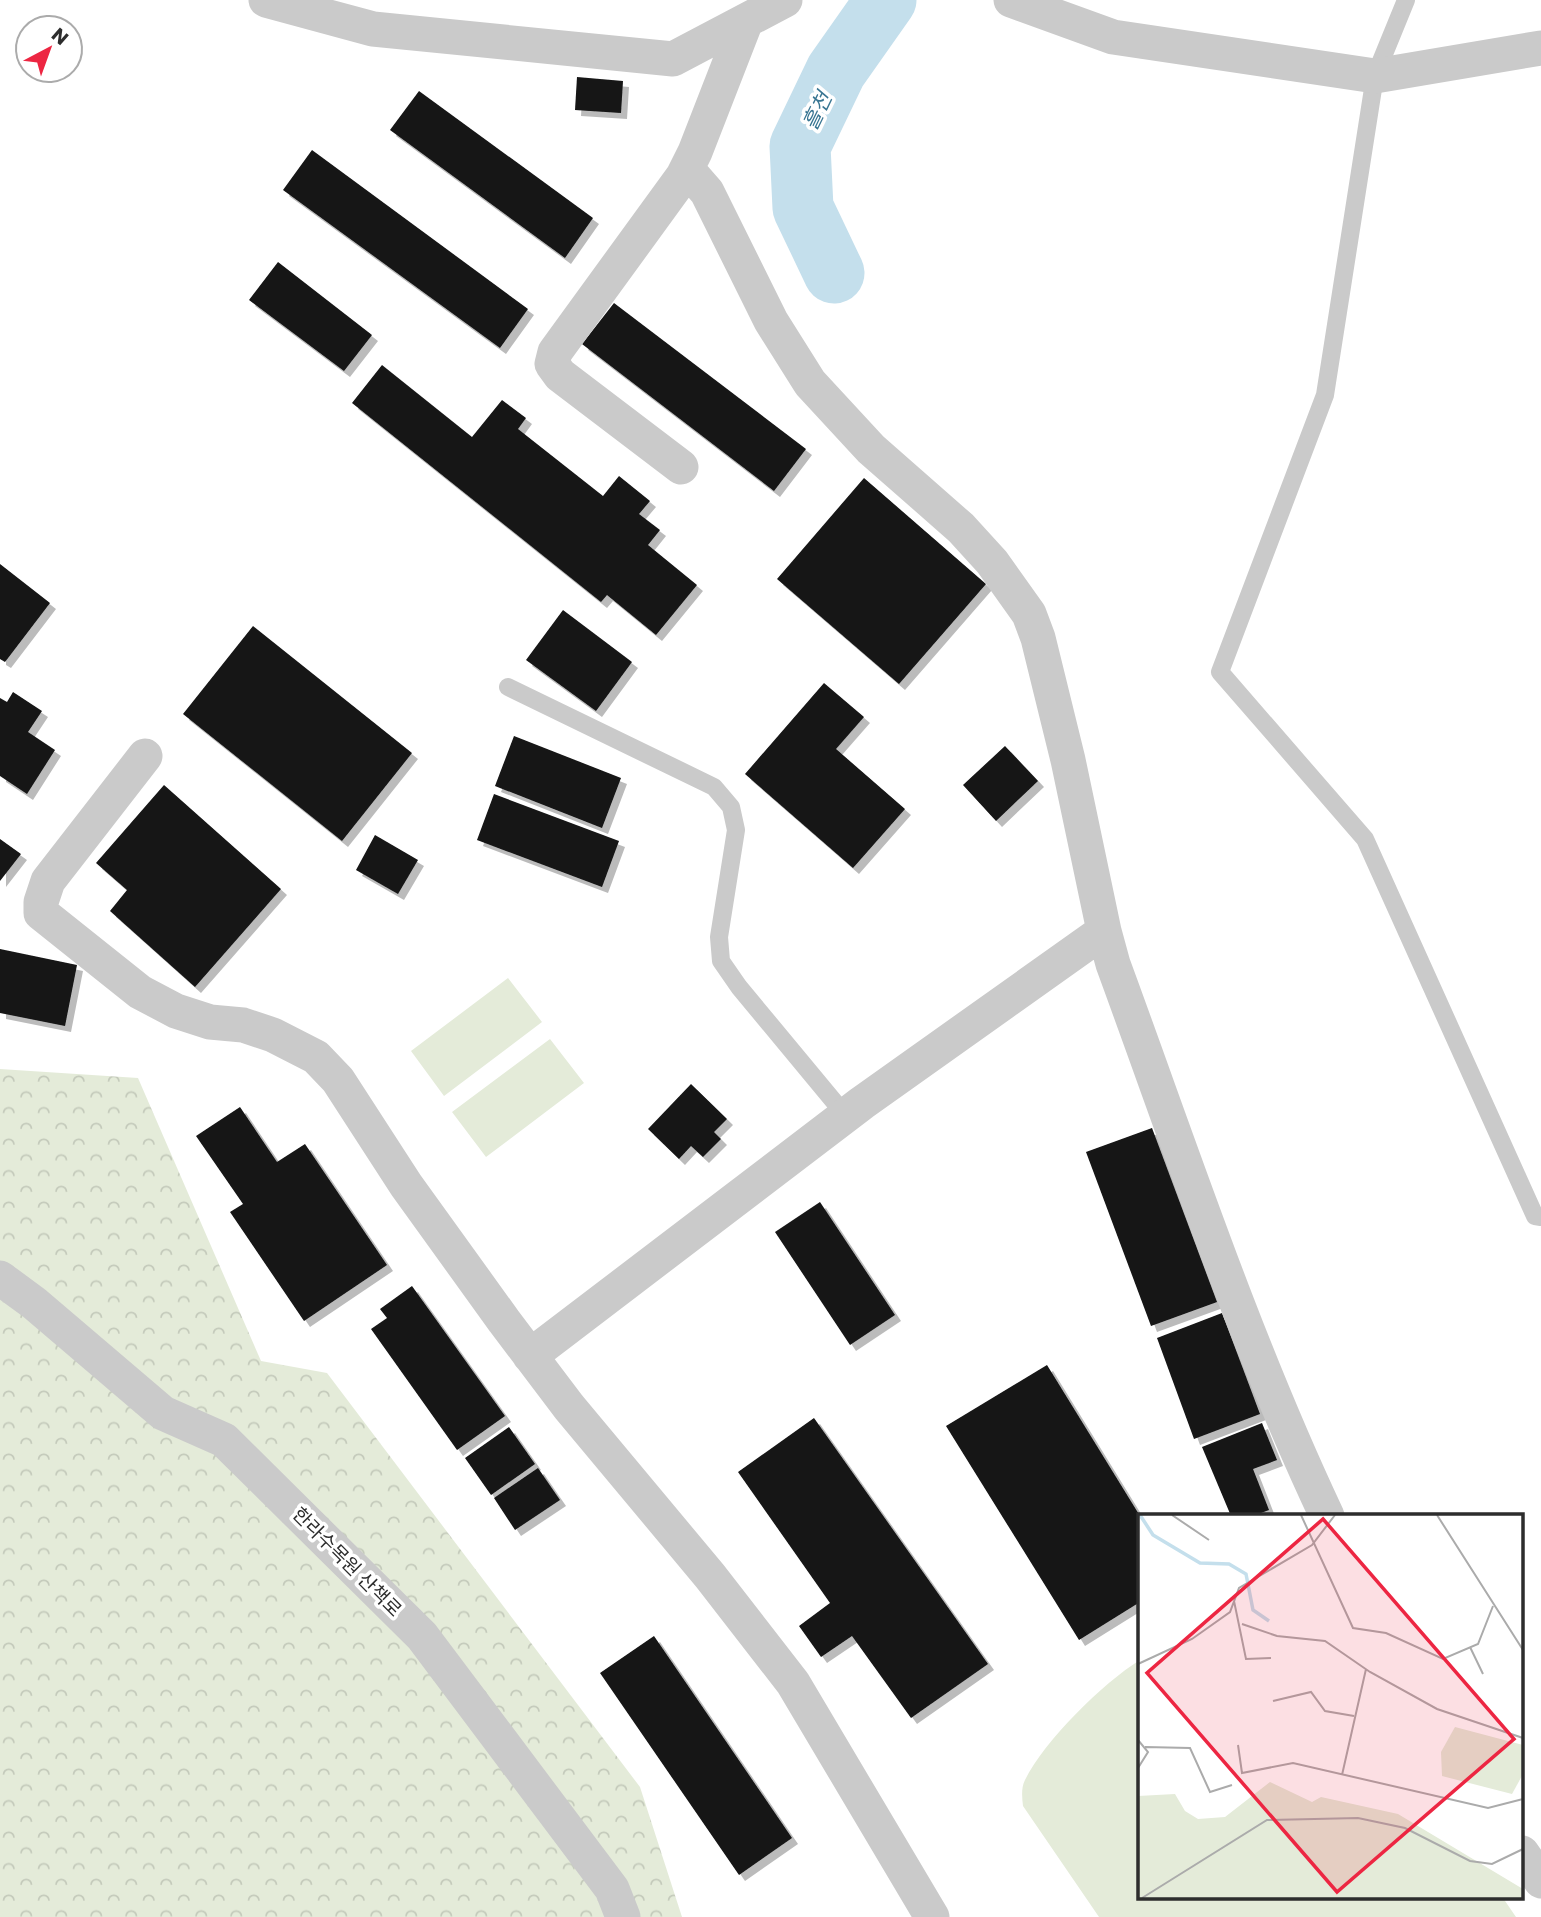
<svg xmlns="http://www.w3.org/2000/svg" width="1541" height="1917" viewBox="0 0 1541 1917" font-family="Poppins,'Noto Sans KR',sans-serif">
  <defs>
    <pattern id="forest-crowns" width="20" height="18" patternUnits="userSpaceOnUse" patternTransform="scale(1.75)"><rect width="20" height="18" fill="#e4ebd9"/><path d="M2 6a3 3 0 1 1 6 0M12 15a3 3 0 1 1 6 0" fill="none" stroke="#c4cabb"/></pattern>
    <filter id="shadow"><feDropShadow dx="6" dy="6" stdDeviation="0" flood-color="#0004"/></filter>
  </defs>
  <rect width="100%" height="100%" fill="#fff"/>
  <!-- green -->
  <path fill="#e4ebd9" d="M508,978L542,1022L444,1096L411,1051Z
    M550,1039L584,1083L486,1157L452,1112Z
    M1140,1660V1898H1503L1516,1917H1099L1023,1806C1022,1797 1021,1788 1025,1780C1045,1740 1103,1683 1140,1660Z"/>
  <!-- forest -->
  <path fill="url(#forest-crowns)" d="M0,1069L138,1078L261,1361L327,1373L640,1787L682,1917H0Z"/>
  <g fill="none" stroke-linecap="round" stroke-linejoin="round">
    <!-- river -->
    <path stroke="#c4dfec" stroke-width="61" d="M834,273L803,208L800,146L836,71L886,0"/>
  </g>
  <!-- building -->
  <path fill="#141414" filter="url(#shadow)" d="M577,77L623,81L621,113L575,110Z
    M419,91L593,218L565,258L390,130Z
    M312,150L528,309L500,348L283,190Z
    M278,262L372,335L344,371L249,300Z
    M614,303L806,449L774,491L582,344Z
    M382,365L472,437L502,400L526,418L518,429L603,496L619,476L650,501L639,514L660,530L648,545L697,585L656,635L607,595L601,602L352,403Z
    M864,478L986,584L899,684L777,579Z
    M0,564L50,603L5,662L0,659Z
    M563,610L632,662L596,711L526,660Z
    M253,626L412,753L342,841L183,714Z
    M824,683L864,717L836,749L905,809L853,868L745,774Z
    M13,692L42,711L28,732L55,750L27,794L0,776V698L7,702Z
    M514,736L621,778L602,828L495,786Z
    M1005,746L1038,781L996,821L963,785Z
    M164,785L281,889L195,987L110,911L127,890L96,863Z
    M494,794L619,841L602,887L477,840Z
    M375,835L418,860L398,894L356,870Z
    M0,839L21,854L0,881Z
    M0,949L77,965L65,1026L0,1013Z
    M691,1084L727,1119L714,1132L721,1139L703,1157L691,1146L679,1159L648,1129Z
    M240,1107L277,1162L305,1144L387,1265L304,1321L230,1212L243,1204L196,1136Z
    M1152,1128L1217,1302L1151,1326L1086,1152Z
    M820,1202L895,1315L850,1345L775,1232Z
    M412,1286L505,1416L457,1450L371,1329L387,1318L380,1309Z
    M1222,1313L1260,1414L1194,1439L1157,1338Z
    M1047,1365L1140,1516V1602L1079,1640L946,1426Z
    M814,1418L988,1664L911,1718L852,1636L821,1657L799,1626L830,1603L738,1472Z
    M1262,1423L1277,1460L1253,1469L1269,1510L1253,1516H1231L1202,1447Z
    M509,1427L535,1464L491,1495L465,1458Z
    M538,1468L560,1500L515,1530L494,1498Z
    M654,1636L792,1838L739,1875L600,1673Z"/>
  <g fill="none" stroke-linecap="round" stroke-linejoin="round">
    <!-- lane -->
    <path stroke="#cacaca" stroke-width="18" d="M1406,0L1375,76L1325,395L1220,672L1365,839L1535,1216L1541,1217
      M508,687L714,787L731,807L736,830L719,937L721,961L739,987L846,1116"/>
    <!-- street -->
    <path stroke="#cacaca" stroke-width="35" d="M266,0L373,29L673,59L785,0
      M1011,0L1113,37L1375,76L1541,48
      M687,169L707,192L771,321L810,383L871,449L961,528L992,562L1029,614L1038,638L1068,760L1104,931L1113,964C1181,1149 1243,1338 1327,1516
      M681,467L560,375L552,364L555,352L683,176L695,152L746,21
      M145,756L48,881L41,902V913L140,992L176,1011L210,1022L243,1025L273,1035L316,1057L338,1080L406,1185L504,1321L569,1407L710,1576L793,1683L932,1917
      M0,1278L34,1303L163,1413L224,1440L422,1636L612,1889L623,1917
      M530,1356L862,1103L1104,931
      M1522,1853L1541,1881"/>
  </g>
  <g text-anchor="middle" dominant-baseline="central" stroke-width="7" stroke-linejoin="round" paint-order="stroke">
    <!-- street labels -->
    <g font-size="19" fill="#2d2d2d" stroke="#fff">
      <text transform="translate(347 1562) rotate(45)">한라수목원 산책로</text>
    </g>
    <!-- water labels -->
    <g font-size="21" font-style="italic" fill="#387592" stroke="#fff">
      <text transform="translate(817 111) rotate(-64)">흘천</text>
    </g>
  </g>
  <!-- overview -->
  <g transform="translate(1138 1514)">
    <rect width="385" height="385" fill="#fff"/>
    <path d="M317,213L385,231V260L374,280L304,262L303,238Z" fill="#e4ebd9"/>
    <path d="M132,268L174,288L183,283L260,300L385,375V384H0V282L37,280L47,297L60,305L87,303Z" fill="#e4ebd9"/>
    <path fill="none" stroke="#c4dfec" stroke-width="3.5" d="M2,1L15,21L62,49L91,50L108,60L115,96L131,107"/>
    <path fill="none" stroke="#ababab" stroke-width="2" d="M34,1L71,26M163,1L215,114L248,119L305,145L340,130L355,92M299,1L385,136M96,87L108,145L133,144M104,110L139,122L187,127L232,158L299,195L385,224M332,133L345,160M0,150L54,125L92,98L101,74L174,31L197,1M135,187L173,178L187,197L216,202M0,226L10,238L0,254M100,231L104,259L155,249L350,294L385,285M7,233L52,234L72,278L94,271M204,261L228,155M4,384L129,306L220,304L267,314L332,347L354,350L385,335"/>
    <path fill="#ed2642" fill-opacity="0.15" stroke="#ed2642" stroke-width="3.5" d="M185,5L376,225L199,378L9,159Z"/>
    <rect width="385" height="385" fill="none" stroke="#2d2d2d" stroke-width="3.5"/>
  </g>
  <!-- north arrow -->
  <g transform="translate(49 49) rotate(41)"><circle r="33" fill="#ffffff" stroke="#ababab" stroke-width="2"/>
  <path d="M0-5L12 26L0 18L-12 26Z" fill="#ed2642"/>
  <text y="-10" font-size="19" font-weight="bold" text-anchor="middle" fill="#2d2d2d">N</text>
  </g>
</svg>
